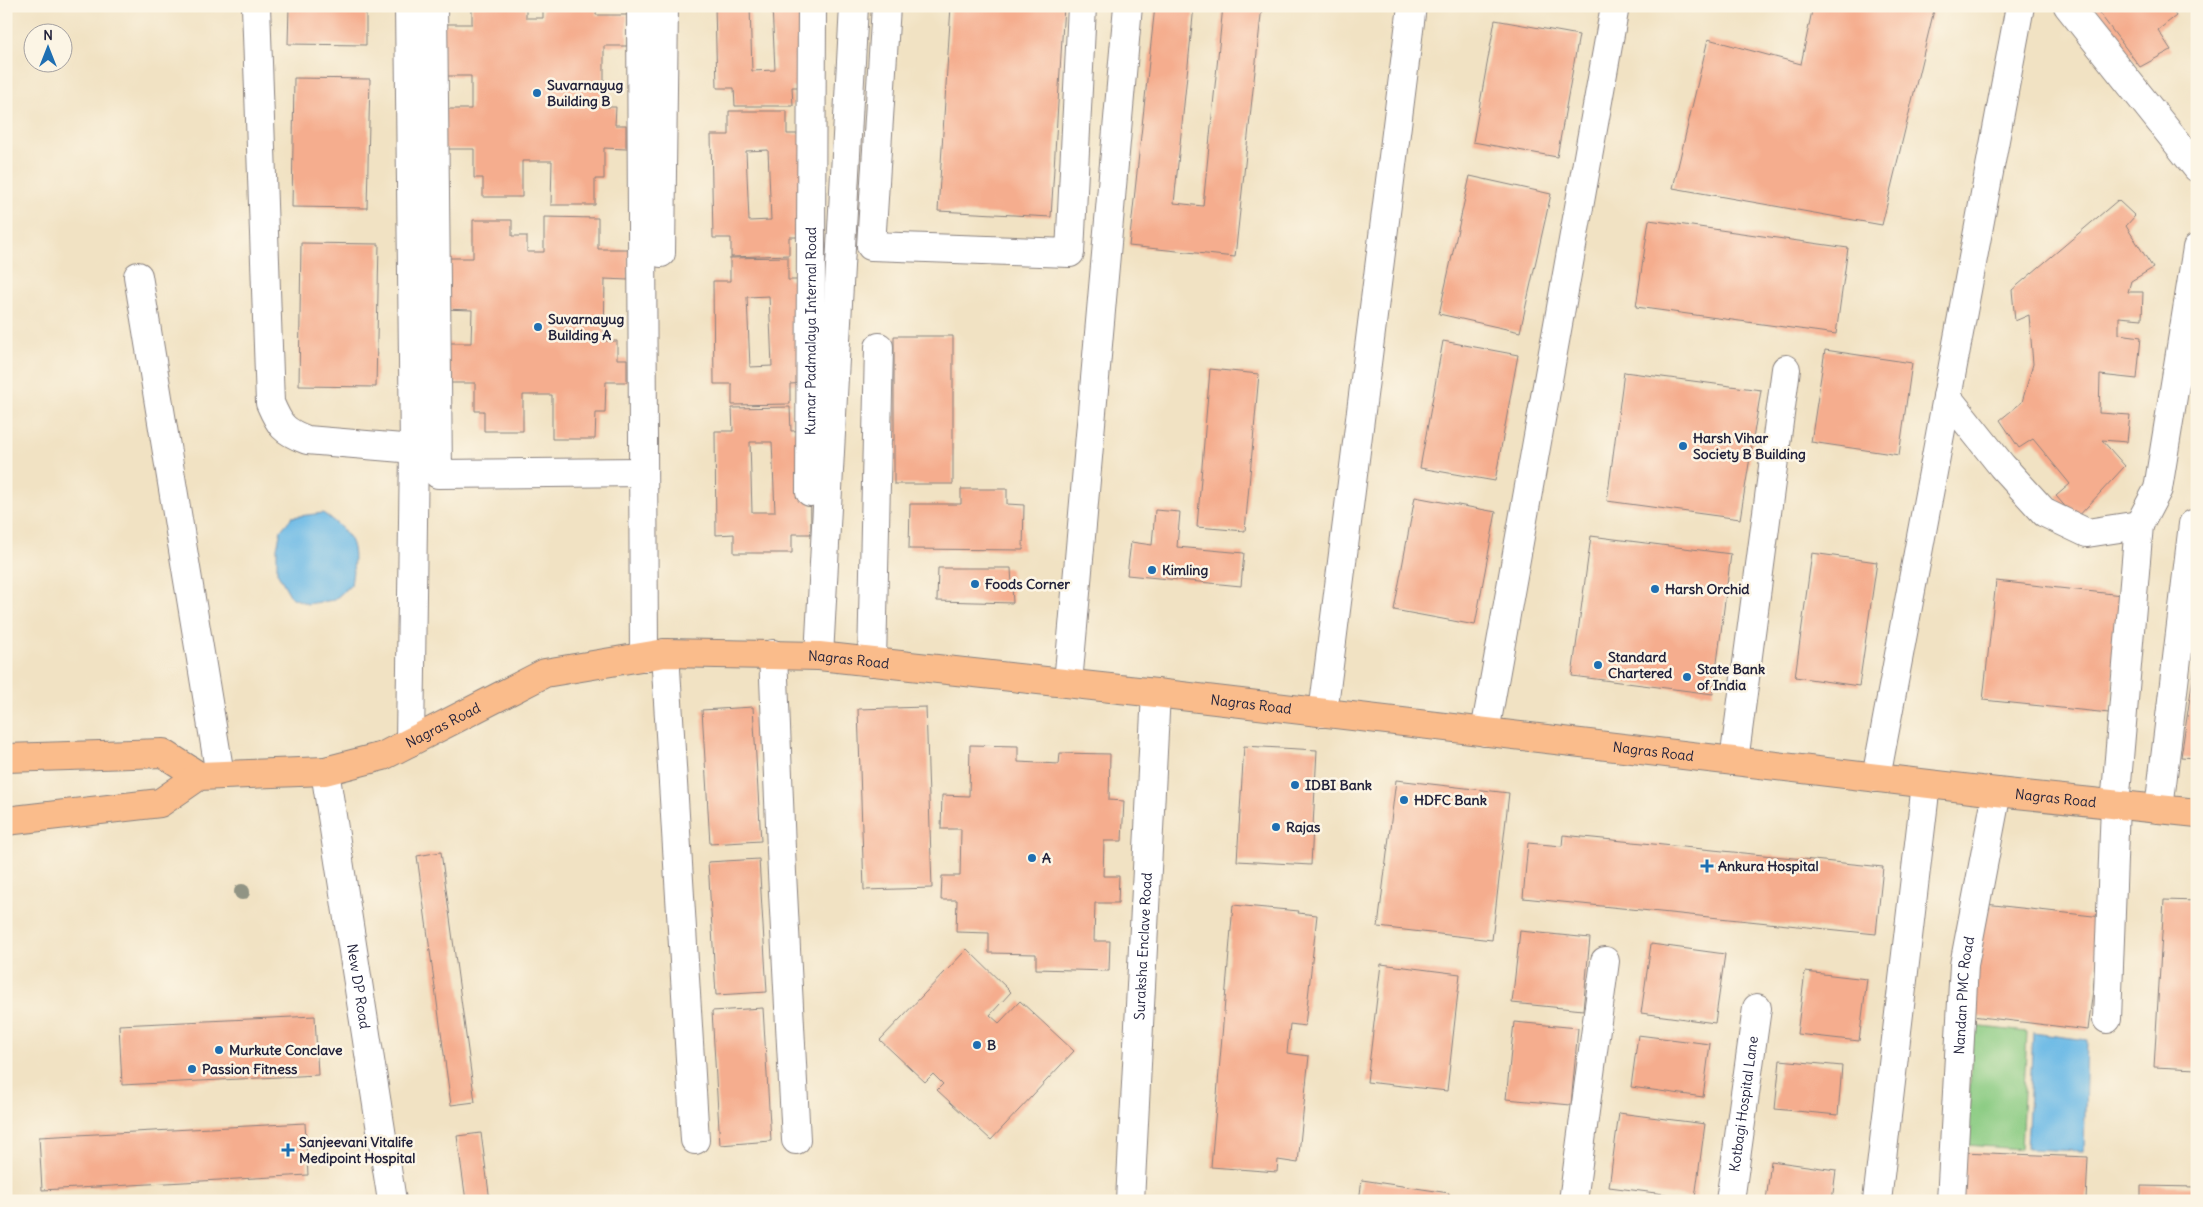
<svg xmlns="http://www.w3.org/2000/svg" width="2203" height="1207" viewBox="0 0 2203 1207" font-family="Delius,sans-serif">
  <rect width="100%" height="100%" fill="#fcf5e5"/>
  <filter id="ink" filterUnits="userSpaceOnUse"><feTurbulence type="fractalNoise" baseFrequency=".02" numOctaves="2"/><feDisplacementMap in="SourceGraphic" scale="10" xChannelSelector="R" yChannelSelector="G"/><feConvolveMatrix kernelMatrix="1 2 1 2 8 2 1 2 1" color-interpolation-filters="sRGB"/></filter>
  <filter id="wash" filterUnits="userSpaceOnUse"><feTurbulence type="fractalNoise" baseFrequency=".0096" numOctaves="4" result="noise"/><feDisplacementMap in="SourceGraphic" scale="20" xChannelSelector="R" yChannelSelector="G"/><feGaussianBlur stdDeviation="1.12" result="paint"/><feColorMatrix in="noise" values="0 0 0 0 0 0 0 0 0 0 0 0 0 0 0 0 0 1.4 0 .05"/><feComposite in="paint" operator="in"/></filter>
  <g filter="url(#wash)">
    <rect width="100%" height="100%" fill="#f1e2c3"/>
    <!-- green -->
    <path fill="#8ccc84" stroke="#577760" d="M1973,1026L2027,1032L2021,1149L1967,1145Z"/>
    <!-- water -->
    <path fill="#6cbae6" stroke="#476e90" d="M323,513C356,537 357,546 351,585L334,600L307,604L291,597L277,572V548L281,530L292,517Z
      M2033,1033L2087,1040L2084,1151L2027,1149Z"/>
    <g id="blocks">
      <!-- building -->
      <path fill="#f5ad8e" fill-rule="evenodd" d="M289,6H366V45L288,44Z
        M472,6H526V18H543V6H597L596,15H627V46H604V107H616L615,125H626V149L604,148V179H595V205H551L552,161H522V197H483V178H474V149H437V109H471V76H440L441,24H472Z
        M715,6H750L752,71L775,70L772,6H811V87H792L793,106H735L734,88H717Z
        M951,6H1064L1051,217L938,211Z
        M1155,6H1194L1174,203L1203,206L1223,6H1262L1235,257L1129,246Z
        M1813,6H1935L1882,225L1673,188L1708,39L1801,64Z
        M2094,6H2170L2176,16L2158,30L2171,50L2140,67Z
        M1495,20L1579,35L1557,157L1473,142Z
        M294,78L370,79L367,208L292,207Z
        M729,111H787V134H807L808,237H789V255L731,257V238H713L711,135H729ZM768,150L771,220L749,221L746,151Z
        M1470,176L1551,194L1520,332L1439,314Z
        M2118,200L2135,216L2126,226L2153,268L2131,281L2128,292H2143L2142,319L2119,317V334L2141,337L2137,379L2100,375L2099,413L2130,415L2127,442L2102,440L2125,466L2076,519L2056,496L2070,484L2033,439L2019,448L2000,420L2022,402L2033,364L2029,315L2015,321L2012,290Z
        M544,217L598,218V249H629L628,280L605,279L604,341H617V359H627V382H606L605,413H596L595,439H552V395H523V431H484V411H475V383H438V343H471L472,310L441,309V258H473V220H512V236H527V252H544Z
        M1649,220L1848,248L1836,334L1636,307Z
        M301,243L379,244L376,387L299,386Z
        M788,257V280H808L809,383L790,384V404L732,405V384H714L713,281H730V258ZM769,296L772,366L750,367L747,297Z
        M894,336H953V484H894Z
        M1443,341L1518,355L1495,481L1420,468Z
        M1825,350L1912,363L1899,455L1811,442Z
        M1210,369L1259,374L1245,531L1197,527Z
        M1624,372L1761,390L1740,519L1607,501Z
        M790,407L791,431L810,430L811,534H792V553H734V534L716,535L715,431H733L732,408ZM750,442H772L775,512H752Z
        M961,489H1007V504L1024,505L1023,550L909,549L910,504H961Z
        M1415,497L1496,512L1475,625L1394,610Z
        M1155,510L1180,512L1177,547L1244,553L1241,586L1127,575L1131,542L1152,545Z
        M1591,536L1731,554L1713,694L1572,676Z
        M1812,553L1877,562L1859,686L1795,677Z
        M938,568H1011L1013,603L937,601Z
        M1996,581L2122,595L2109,713L1983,700Z
        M2196,657H2197V758L2181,757Z
        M753,707L761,841L710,844L702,710Z
        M926,707L932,888L864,890L858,709Z
        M970,745L1018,746V762L1059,764L1060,753L1110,754L1109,800L1124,801L1122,841H1104L1103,876H1119L1118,903H1095L1094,941H1110L1109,971L1036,969V954L989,953V933L956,932L957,900H941L942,876H960L961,829H941L942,795L969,796Z
        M1244,746L1317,750L1311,865L1237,861Z
        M1396,780L1509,793L1492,940L1378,927Z
        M1563,835L1883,867L1876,934L1523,898L1528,843L1562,846Z
        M441,852L475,1102L451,1105L417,856Z
        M759,859L767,992L716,995L708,862Z
        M2164,900L2197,901V1069L2154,1067Z
        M1985,904L2102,917L2088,1030L1972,1016Z
        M1233,905L1299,911L1298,913L1317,915L1305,1026L1290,1024L1287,1053L1309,1056L1298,1163L1278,1160L1277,1172L1211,1167Z
        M1520,931L1590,938L1583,1010L1512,1003Z
        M1651,944L1725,954L1715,1023L1641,1013Z
        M967,949L1011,992L990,1015L999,1023L1020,1001L1074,1051L991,1140L937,1090L943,1084L933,1074L925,1082L880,1040Z
        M1381,964L1460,974L1447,1091L1367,1082Z
        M1805,972L1867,979L1859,1041L1797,1034Z
        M763,1008L771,1141L720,1145L712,1011Z
        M315,1016L318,1075L122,1085L119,1025Z
        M1514,1022L1578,1028L1571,1105L1506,1099Z
        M1638,1035L1710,1044L1703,1097L1631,1087Z
        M1780,1060L1842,1066L1838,1115L1775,1109Z
        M1619,1113L1705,1124L1695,1198L1609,1187Z
        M305,1123L308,1175L42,1190L39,1137Z
        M481,1133L490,1201H466L457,1136Z
        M1962,1152L2088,1157L2086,1201H1960Z
        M1771,1161L1836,1170L1832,1201H1766Z
        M1362,1180L1449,1193L1448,1201H1359Z
        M2141,1186L2197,1187V1201H2141Z"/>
    </g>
  </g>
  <g filter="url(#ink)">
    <use href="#blocks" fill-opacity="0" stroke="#8a827f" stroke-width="1"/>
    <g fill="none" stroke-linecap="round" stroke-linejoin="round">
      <!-- minor casing -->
      <g stroke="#8a827f" stroke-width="30">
        <g id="minor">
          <path d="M256,6L270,403C280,426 283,431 307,440L414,449"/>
          <path d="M409,6L414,449L410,742"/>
          <path d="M433,6L438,474L643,472"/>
          <path d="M641,6L644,657"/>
          <path d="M886,6L871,246L1070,253L1082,6"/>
          <path d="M2068,6L2197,168"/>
          <path d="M661,253L664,6"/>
          <path d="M138,276L220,775"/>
          <path d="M1947,397L2002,466L2045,513L2087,533L2139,525L2115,805L2107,1019"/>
          <path id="s1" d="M810,492L812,6"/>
          <path d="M2139,525L2158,489L2197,248"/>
          <path d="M665,653L695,1140"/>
          <path d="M773,654L782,873L796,1140"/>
          <path d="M819,656L854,6"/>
          <path d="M872,662L879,347"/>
          <path d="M1068,683L1128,6"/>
          <path d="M1323,713L1412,6"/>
          <path d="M1485,732L1615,6"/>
          <path d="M1734,761L1786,369"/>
          <path id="s2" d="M325,771L392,1201"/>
          <path d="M1876,778L2020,6"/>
          <path d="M2159,809L2193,524"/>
          <path id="s3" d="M1130,1201L1156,693"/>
          <path d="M1573,1201L1605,961"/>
          <path id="s4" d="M1730,1201L1757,1008"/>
          <path d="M1877,1201L1926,784"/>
          <path id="s5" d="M1951,1201L1964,965L1997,792"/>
        </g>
      </g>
      <!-- major casing -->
      <g stroke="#8a827f" stroke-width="30">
        <g id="major">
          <path d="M6,758L163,753L199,776"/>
          <path id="s6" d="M6,821L160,803L199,776L325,771L383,756L545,673L665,653L819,656L1156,693L1997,792L2197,813"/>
        </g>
      </g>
      <!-- minor -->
      <use href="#minor" stroke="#fff" stroke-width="28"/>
      <!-- major -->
      <use href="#major" stroke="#fabc8b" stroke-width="28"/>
    </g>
    <!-- trees -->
    <circle fill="#919484" cx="242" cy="892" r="8"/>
  </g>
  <!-- markers -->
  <g fill="#1f6fb2" stroke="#fcf5e5" stroke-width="2">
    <circle cx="537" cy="93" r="5"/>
    <circle cx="538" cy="327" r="5"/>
    <circle cx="1683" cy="446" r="5"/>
    <circle cx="1152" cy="570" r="5"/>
    <circle cx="975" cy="584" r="5"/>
    <circle cx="1655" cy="589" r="5"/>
    <circle cx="1598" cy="665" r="5"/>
    <circle cx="1687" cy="677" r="5"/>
    <circle cx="1295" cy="785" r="5"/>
    <circle cx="1404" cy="800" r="5"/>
    <circle cx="1276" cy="827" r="5"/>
    <circle cx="1032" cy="858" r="5"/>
    <path d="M1704.5 858.5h5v5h5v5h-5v5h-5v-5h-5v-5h5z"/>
    <circle cx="977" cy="1045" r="5"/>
    <circle cx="219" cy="1050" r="5"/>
    <circle cx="192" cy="1069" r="5"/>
    <path d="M285.5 1142.5h5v5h5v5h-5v5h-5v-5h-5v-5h5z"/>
  </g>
  <g text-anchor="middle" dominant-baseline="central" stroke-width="5" stroke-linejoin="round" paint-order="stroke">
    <!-- poi labels -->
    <g font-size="14" font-weight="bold" fill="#22223b" stroke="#fcf5e5" text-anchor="start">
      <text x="547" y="85">Suvarnayug<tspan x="547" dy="16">Building B</tspan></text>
      <text x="548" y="319">Suvarnayug<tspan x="548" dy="16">Building A</tspan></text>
      <text x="1693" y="438">Harsh Vihar<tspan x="1693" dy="16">Society B Building</tspan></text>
      <text x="1162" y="570">Kimling</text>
      <text x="985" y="584">Foods Corner</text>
      <text x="1665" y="589">Harsh Orchid</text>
      <text x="1608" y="657">Standard<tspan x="1608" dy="16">Chartered</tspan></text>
      <text x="1697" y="669">State Bank<tspan x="1697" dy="16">of India</tspan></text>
      <text x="1305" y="785">IDBI Bank</text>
      <text x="1414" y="800">HDFC Bank</text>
      <text x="1286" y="827">Rajas</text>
      <text x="1042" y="858">A</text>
      <text x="1718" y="866">Ankura Hospital</text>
      <text x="987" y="1045">B</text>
      <text x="229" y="1050">Murkute Conclave</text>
      <text x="202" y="1069">Passion Fitness</text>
      <text x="299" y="1142">Sanjeevani Vitalife<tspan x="299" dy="16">Medipoint Hospital</tspan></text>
    </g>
    <!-- street labels -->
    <g font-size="14" fill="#22223b" stroke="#fcf5e5">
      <text stroke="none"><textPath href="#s1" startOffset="161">Kumar Padmalaya Internal Road</textPath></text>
      <text stroke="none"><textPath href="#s6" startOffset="876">Nagras Road</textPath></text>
      <text stroke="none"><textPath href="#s6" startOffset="1281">Nagras Road</textPath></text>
      <text stroke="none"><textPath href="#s6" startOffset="456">Nagras Road</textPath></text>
      <text stroke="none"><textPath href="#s6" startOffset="1686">Nagras Road</textPath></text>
      <text stroke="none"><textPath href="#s6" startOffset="2091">Nagras Road</textPath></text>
      <text stroke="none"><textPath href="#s3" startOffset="255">Suraksha Enclave Road</textPath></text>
      <text stroke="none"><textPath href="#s2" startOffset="218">New DP Road</textPath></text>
      <text stroke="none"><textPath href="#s5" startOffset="206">Nandan PMC Road</textPath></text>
      <text stroke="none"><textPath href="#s4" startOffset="98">Kotbagi Hospital Lane</textPath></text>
    </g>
  </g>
  <!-- margin -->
  <rect width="2203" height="1207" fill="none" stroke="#fcf5e5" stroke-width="25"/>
  <!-- north arrow -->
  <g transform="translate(48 48)"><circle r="24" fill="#fcf5e5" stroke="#a5a1a1"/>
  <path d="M0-4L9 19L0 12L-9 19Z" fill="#1f6fb2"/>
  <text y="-8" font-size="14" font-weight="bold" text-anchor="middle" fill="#22223b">N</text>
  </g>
</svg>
